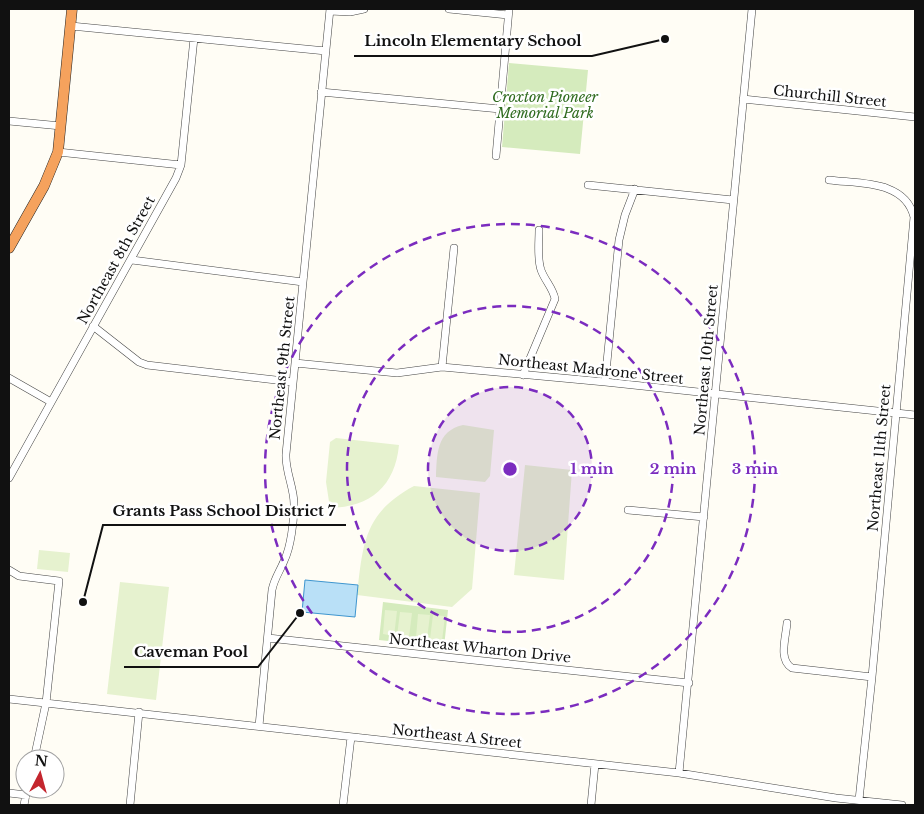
<svg xmlns="http://www.w3.org/2000/svg" width="924" height="814" viewBox="0 0 924 814" font-family="'Libre Baskerville',serif">
  <rect width="100%" height="100%" fill="#fffdf5"/>
  <!-- green -->
  <path fill="#d5ebbd" d="M509,63L588,70L580,154L502,147Z
    M383,602L448,610L444,647L379,640Z"/>
  <!-- pitch -->
  <path fill="#e6f2cf" d="M463,425L494,430L490,476L485,482L436,477C437,455 436,431 463,425Z
    M336,438L399,445C395,486 371,507 330,508L326,482L330,442Z
    M525,465L572,470L564,580L514,575Z
    M414,486L480,493L472,589L452,607L357,595C363,543 364,513 414,486Z
    M39,550L70,553L68,572L37,569Z
    M120,582L169,587L156,700L107,694Z
    M385,610L397,611L394,636L383,634Z
    M400,612L412,613L409,637L397,636Z
    M418,614L430,615L427,639L416,638Z
    M433,615L445,616L442,641L430,639Z"/>
  <!-- water -->
  <path fill="#b9e0f7" stroke="#3f96cf" d="M305,580L358,585L355,617L302,612Z"/>
  <g fill="none" stroke-linecap="round" stroke-linejoin="round">
    <!-- minor casing -->
    <g stroke="#444" stroke-width="8">
      <path id="minor" d="M449,9L508,15
        M330,11L350,12L364,9
        M71,26L326,51
        M321,92L500,109
        M743,99L915,117
        M9,121L61,126
        M58,152L181,165
        M496,156L509,9
        M829,180C860,184 905,180 914,217L872,677L859,800
        M588,185L733,200
        M132,260L303,282
        M93,326L139,362L147,365L293,382
        M295,363L397,373L442,367L605,382L915,415
        M442,367L454,248
        M523,375L555,299C553,288 545,281 541,270C537,258 539,243 539,230
        M9,378L51,402
        M605,382L619,240L625,215L635,189
        M9,478L176,178L181,165L194,38
        M628,510L704,517
        M9,570L19,576L59,581L46,703L34,759
        M787,623C786,637 778,660 792,668L872,677
        M268,638L689,683
        M9,699L679,773L836,798L902,805
        M259,726L272,590C274,579 280,571 284,561C291,547 294,520 294,504C294,487 285,471 286,454L330,9
        M679,773L752,9
        M9,793L26,795
        M24,805L27,789
        M130,805L139,712
        M343,805L351,737
        M591,805L595,764"/>
    </g>
    <!-- highway casing -->
    <g stroke="#222" stroke-width="11">
      <path id="highway" d="M9,248L44,186L58,152L72,9"/>
    </g>
    <!-- minor -->
    <use href="#minor" stroke="#fff" stroke-width="7"/>
    <!-- highway -->
    <use href="#highway" stroke="#f5a25d" stroke-width="10"/>
  </g>
  <!-- distance rings -->
  <circle cx="510" cy="469" r="82" fill="#7b2cbf" fill-opacity=".12"/>
  <g fill="none" stroke="#7b2cbf" stroke-width="2.5" stroke-dasharray="9 6">
    <circle cx="510" cy="469" r="82"/>
    <circle cx="510" cy="469" r="163"/>
    <circle cx="510" cy="469" r="245"/>
  </g>
  <g text-anchor="middle" dominant-baseline="central" stroke-width="5" stroke-linejoin="round" paint-order="stroke">
    <!-- street labels -->
    <g font-size="14" fill="#111" stroke="#fff">
      <text transform="translate(830 96) rotate(6)">Churchill Street</text>
      <text transform="translate(116 260) rotate(-61)">Northeast 8th Street</text>
      <text transform="translate(706 360) rotate(-85)">Northeast 10th Street</text>
      <text transform="translate(282 368) rotate(-84)">Northeast 9th Street</text>
      <text transform="translate(591 369) rotate(6)">Northeast Madrone Street</text>
      <text transform="translate(879 458) rotate(-85)">Northeast 11th Street</text>
      <text transform="translate(480 648) rotate(6)">Northeast Wharton Drive</text>
      <text transform="translate(457 736) rotate(6)">Northeast A Street</text>
    </g>
    <!-- park labels -->
    <g font-size="14" font-style="italic" fill="#2f6b1f" stroke="#fff">
      <text x="545" y="97">Croxton Pioneer<tspan x="545" dy="16">Memorial Park</tspan></text>
    </g>
  </g>
  <circle cx="510" cy="469" r="8" fill="#7b2cbf" stroke="#fff" stroke-width="2.5"/>
  <g font-size="15" text-anchor="middle" font-weight="bold" fill="#7b2cbf" stroke="#fff" stroke-width="5" stroke-linejoin="round" paint-order="stroke">
    <text x="592" y="474">1 min</text>
    <text x="673" y="474">2 min</text>
    <text x="755" y="474">3 min</text>
  </g>
  <!-- callouts -->
  <path fill="none" stroke="#111" stroke-width="2" d="M665 39L592 56H354M83 602L103 525H346M300 613L258 667H124"/>
  <g fill="#111" stroke="#fff" stroke-width="2">
    <circle cx="665" cy="39" r="5"/>
    <circle cx="83" cy="602" r="5"/>
    <circle cx="300" cy="613" r="5"/>
  </g>
  <g font-size="15" text-anchor="middle" font-weight="bold" fill="#111" stroke="#fff" stroke-width="5" stroke-linejoin="round" paint-order="stroke">
    <text x="473" y="46">Lincoln Elementary School</text>
    <text x="224" y="516">Grants Pass School District 7</text>
    <text x="191" y="657">Caveman Pool</text>
  </g>
  <!-- border -->
  <rect width="924" height="814" fill="none" stroke="#111111" stroke-width="20"/>
  <!-- north arrow -->
  <g transform="translate(40 774) rotate(6)"><circle r="24" fill="#ffffff" stroke="#a0a0a0"/>
  <path d="M0-4L9 19L0 12L-9 19Z" fill="#c4262e"/>
  <text y="-8" font-size="14" font-weight="bold" text-anchor="middle" fill="#111111">N</text>
  </g>
</svg>
